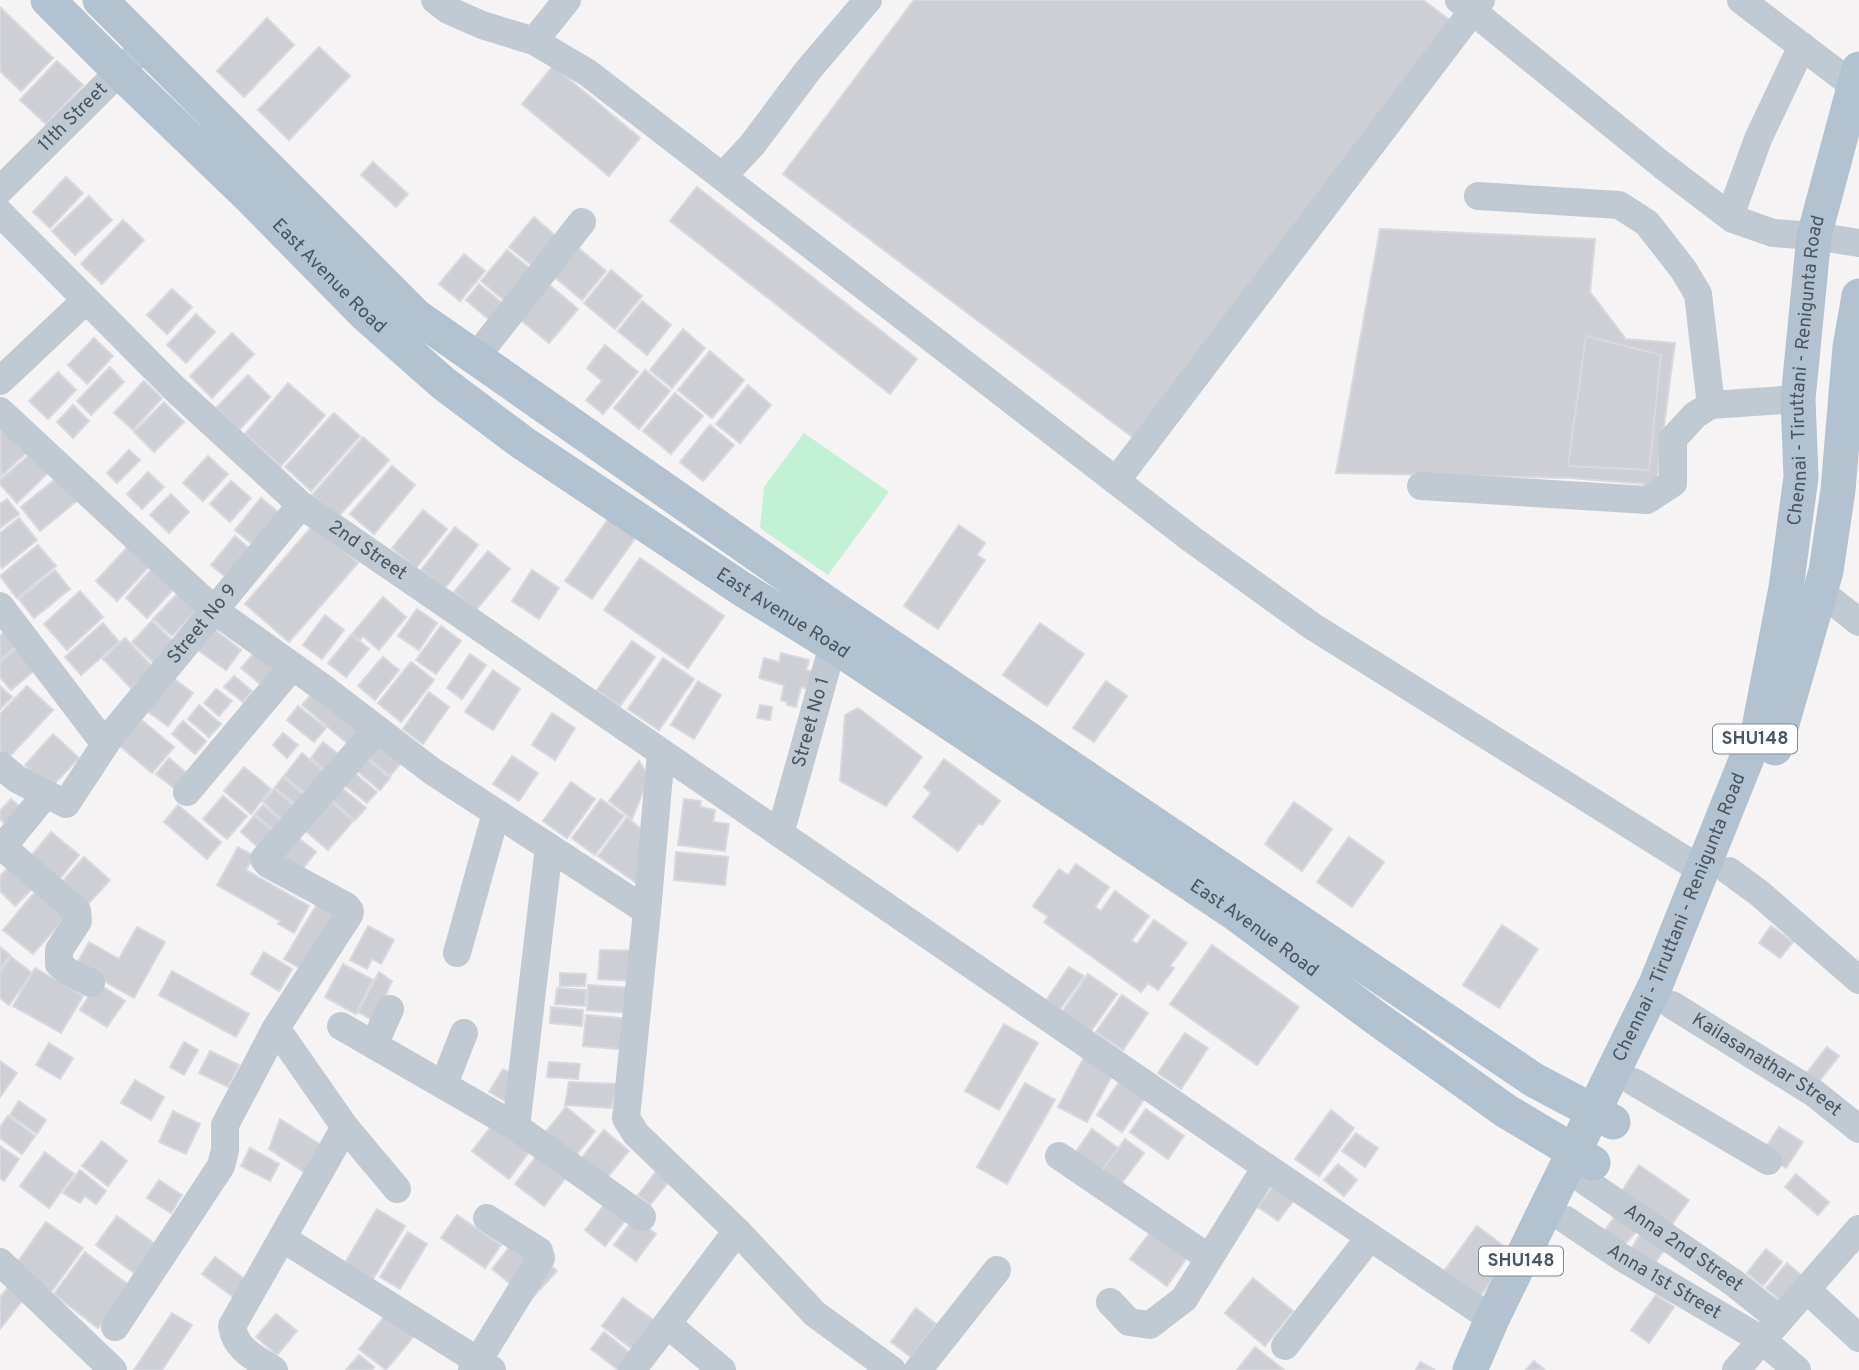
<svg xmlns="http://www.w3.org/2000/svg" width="1859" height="1370" viewBox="0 0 1859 1370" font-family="Overpass,sans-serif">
  <rect width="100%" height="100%" fill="#f5f3f3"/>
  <!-- green -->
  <path fill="#c3f1d5" d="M804,433L889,492L828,575L760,528L764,487Z"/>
  <!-- building -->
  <path fill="#cdcfd5" stroke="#d7d9de" stroke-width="2" d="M914,0H1423L1451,21L1135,439L783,174Z
    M0,7L53,58L21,91L0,71Z
    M267,18L294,45L244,97L217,71Z
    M319,47L350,76L289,140L258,110Z
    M57,61L83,85L46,124L20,100Z
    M553,66L640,138L609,176L522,104Z
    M373,162L408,194L396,207L361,175Z
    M66,177L83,193L50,228L33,212Z
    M697,187L917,359L890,394L670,221Z
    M89,196L112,220L75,255L52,231Z
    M534,217L558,238L534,267L509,247Z
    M123,220L144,240L102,284L81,264Z
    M1380,229L1595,239L1590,292L1626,339L1675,343L1656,485L1570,478L1336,473Z
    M576,246L606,271L582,300L552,275Z
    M507,250L532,270L506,302L481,281Z
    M464,254L485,271L460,301L439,284Z
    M611,270L642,296L615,329L584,303Z
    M546,282L578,309L549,343L517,317Z
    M479,284L506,306L492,322L466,300Z
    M172,289L192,307L167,334L147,315Z
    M642,301L671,325L647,355L618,331Z
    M196,314L215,332L186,363L167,345Z
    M683,329L705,348L672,388L650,370Z
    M232,333L254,354L212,398L190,376Z
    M1586,336L1661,355L1649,470L1568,466Z
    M94,338L113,356L87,384L68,365Z
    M605,345L638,372L603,414L586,400L602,381L587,368Z
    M710,351L744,380L712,418L678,390Z
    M110,367L124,382L91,415L77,401Z
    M645,370L670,391L639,429L614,408Z
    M58,372L76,390L48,419L29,401Z
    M248,375L270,397L239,430L216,408Z
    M144,381L162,398L133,430L114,413Z
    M288,383L325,415L281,466L245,434Z
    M748,385L771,405L740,443L716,424Z
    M675,393L703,416L671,454L643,431Z
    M164,402L184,422L154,452L134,432Z
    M73,405L89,421L73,438L57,422Z
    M334,413L360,436L311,491L285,467Z
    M9,424L31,449L1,476L0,432Z
    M710,425L734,445L703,481L680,462Z
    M363,437L389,460L338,517L312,495Z
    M35,450L53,468L17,503L0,484V480Z
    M129,450L140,460L117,483L107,473Z
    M208,456L228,474L203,501L183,483Z
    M392,466L415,485L374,534L350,514Z
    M148,472L164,487L142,509L127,494Z
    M60,475L83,496L40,531L21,507Z
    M231,481L251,498L230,522L210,504Z
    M171,494L189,512L169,533L150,515Z
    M261,498L283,516L257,548L235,530Z
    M7,499L19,514L0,528V504Z
    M423,510L447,529L416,568L392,548Z
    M19,518L37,540L2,568L0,565V533Z
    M609,518L636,537L592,599L565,581Z
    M314,524L358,563L289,642L245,604Z
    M959,525L985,543L977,555L985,560L938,629L904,606Z
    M455,527L478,545L445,588L421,570Z
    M235,536L251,550L227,578L211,565Z
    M135,539L156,559L117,601L96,581Z
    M38,545L56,566L17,598L0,576Z
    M488,551L510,569L476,610L454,592Z
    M640,558L724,616L688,668L604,610Z
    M156,564L178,584L147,618L126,598Z
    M55,570L70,589L34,618L19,599Z
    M532,570L559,588L539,619L512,601Z
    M184,587L202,604L172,636L153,619Z
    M80,591L103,617L67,650L44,624Z
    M383,597L406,617L379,650L363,636L360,640L352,634Z
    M417,609L437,623L419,650L398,636Z
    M325,615L344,630L322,659L303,645Z
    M152,621L174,642L154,663L132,642Z
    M103,623L119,642L81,675L65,657Z
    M1040,623L1084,654L1047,706L1003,675Z
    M210,626L241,650L226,670L194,647Z
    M441,626L461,641L436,674L416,660Z
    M5,631L18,644L0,660V636Z
    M351,635L369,649L346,677L328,663Z
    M125,638L153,667L131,688L103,659Z
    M632,641L655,657L620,706L597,690Z
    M17,648L36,669L11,690L0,677V662Z
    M255,652L280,672L266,689L241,668Z
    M781,653L809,660L806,670L814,672L809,689L801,687L796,707L787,705V702L781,700L784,685L759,678L764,658L779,662Z
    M470,654L486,665L462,699L447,688Z
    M383,657L399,670L375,700L358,686Z
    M663,658L694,679L659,730L628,709Z
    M411,662L434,680L401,722L378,703Z
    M493,670L520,689L493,730L465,712Z
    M169,675L193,693L168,726L144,709Z
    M234,676L252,691L243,702L224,687Z
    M698,681L721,695L694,739L671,725Z
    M1106,681L1127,696L1094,742L1073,728Z
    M0,686L12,697L0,709Z
    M27,686L53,710L9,757L0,749V714Z
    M317,688L368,732L354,749L302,705Z
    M216,689L232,701L219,716L204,703Z
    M429,692L449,707L423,744L403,729Z
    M199,705L221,724L209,737L188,719Z
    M760,705L772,707L770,720L757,718Z
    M298,706L326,728L314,742L287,720Z
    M858,708L922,757L886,806L840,781L845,715Z
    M552,713L575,728L555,760L532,745Z
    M138,717L174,747L152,773L116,743Z
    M183,721L206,741L195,754L172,734Z
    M283,733L298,745L287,758L273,745Z
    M53,734L79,758L50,788L25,765Z
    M382,738L406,757L390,776L367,757Z
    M323,742L344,759L331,775L311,758Z
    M302,753L326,773L308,795L284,776Z
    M512,756L538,773L519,801L493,784Z
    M169,758L190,776L178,791L156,774Z
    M366,758L390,778L380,790L356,770Z
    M944,759L1000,801L982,825L979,823L958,851L913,817L931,793L924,787Z
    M639,761L649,777L632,819L609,801Z
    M244,767L271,789L251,814L224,791Z
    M352,771L377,792L367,803L342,783Z
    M283,777L305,796L297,806L275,787Z
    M571,782L595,799L567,838L543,821Z
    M341,787L366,808L355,820L330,799Z
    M274,789L298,809L286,823L263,802Z
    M223,796L247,816L227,839L203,819Z
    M327,798L353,821L328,850L302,828Z
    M11,799L25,811L9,828L0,819V811Z
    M601,799L624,816L595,855L572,838Z
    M684,799L701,801L700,807L715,810L713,822L729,824L725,851L678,845Z
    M1294,802L1332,829L1302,871L1265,844Z
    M178,805L221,842L207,859L164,822Z
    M263,805L284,823L276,832L255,814Z
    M254,816L274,832L260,849L241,832Z
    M627,817L648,835L642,887L598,856Z
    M51,832L79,855L59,880L30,857Z
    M297,837L316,852L300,872L281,857Z
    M1349,837L1384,862L1352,907L1317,882Z
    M238,847L254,856L246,870L309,906L294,933L278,924L280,921L217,885Z
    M676,852L728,857L725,885L674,880Z
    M84,857L110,880L87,905L61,883Z
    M12,864L35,886L15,906L0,891V876Z
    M1076,864L1109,887L1095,907L1101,911L1115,891L1149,916L1132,940L1137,944L1154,920L1187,943L1170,966L1174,968L1158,990L1148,983L1141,992L1044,922L1048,917L1033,906L1059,869L1068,875Z
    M40,886L69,913L33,954L3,930Z
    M319,901L342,912L308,973L284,959Z
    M1502,925L1538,949L1499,1008L1463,985Z
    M368,926L394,940L381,964L372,959L367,969L350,960Z
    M1771,926L1793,942L1780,958L1759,943Z
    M137,927L165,942L134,998L76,965L89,942L119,959Z
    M1212,945L1299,1007L1257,1065L1170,1004Z
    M0,947L10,955L0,969Z
    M600,950L641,951L640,981L598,979Z
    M264,952L292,969L279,991L251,974Z
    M11,957L32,973L9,1005L0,998V972Z
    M343,964L373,980L356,1014L325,997Z
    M1069,967L1084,976L1059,1011L1045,1002Z
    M35,968L83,996L61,1033L13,1006Z
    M172,971L249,1014L236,1037L159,995Z
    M379,972L392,981L374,1021L358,1012Z
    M560,973L586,974L585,986H560Z
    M1088,974L1117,994L1089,1034L1060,1015Z
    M97,983L125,1001L107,1027L80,1010Z
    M588,985L633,988L631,1013L587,1010Z
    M557,988L586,990L585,1006L555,1004Z
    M1122,995L1148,1013L1123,1050L1096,1032Z
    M551,1007L583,1010L582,1026L550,1023Z
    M586,1015L632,1019L629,1050L583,1046Z
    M1004,1024L1038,1043L999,1110L965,1091Z
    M1185,1033L1208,1048L1181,1089L1158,1073Z
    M184,1042L198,1050L184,1075L170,1067Z
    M49,1043L73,1058L60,1079L36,1065Z
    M1827,1047L1839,1056L1817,1084L1805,1075Z
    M210,1051L239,1065L228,1087L199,1073Z
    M1084,1057L1114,1072L1087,1122L1058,1107Z
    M0,1061L17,1073L0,1097Z
    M549,1062L580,1064L578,1079L547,1077Z
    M503,1069L521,1079L507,1102L489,1092Z
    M135,1080L164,1097L151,1120L121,1103Z
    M569,1082L617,1084L611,1108L565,1105Z
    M1119,1082L1144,1099L1122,1132L1097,1115Z
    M1025,1083L1055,1100L1007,1184L977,1167Z
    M19,1101L46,1120L37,1134L10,1115Z
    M566,1107L595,1131L574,1158L544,1134Z
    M1146,1109L1184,1136L1168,1159L1130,1132Z
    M1331,1110L1354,1128L1319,1176L1295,1159Z
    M173,1111L200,1124L186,1154L159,1142Z
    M8,1116L35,1136L22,1154L0,1138V1127Z
    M280,1119L324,1147L307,1174L269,1149Z
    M496,1120L532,1148L509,1179L472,1151Z
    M1779,1127L1803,1142L1786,1168L1762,1153Z
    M1092,1129L1118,1148L1101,1171L1075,1153Z
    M604,1130L629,1151L605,1180L580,1160Z
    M1356,1133L1378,1148L1365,1167L1342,1151Z
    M1125,1139L1144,1153L1119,1187L1100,1174Z
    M102,1141L127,1161L108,1186L82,1166Z
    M0,1146L19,1159L4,1181L0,1178Z
    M250,1148L279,1164L270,1181L241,1166Z
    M45,1152L74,1174L49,1208L20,1186Z
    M538,1154L567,1176L544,1206L515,1184Z
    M662,1164L675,1174L650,1205L638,1195Z
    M1338,1164L1357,1180L1344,1196L1324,1180Z
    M1639,1165L1689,1200L1669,1228L1620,1194Z
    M80,1170L106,1191L96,1204L85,1196L80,1203L63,1193Z
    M1796,1174L1829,1202L1818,1215L1785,1187Z
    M159,1180L182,1195L171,1213L147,1198Z
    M1277,1180L1298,1195L1278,1221L1258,1207Z
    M610,1197L631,1213L605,1246L585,1230Z
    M377,1209L405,1226L373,1279L345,1263Z
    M1618,1212L1639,1229L1622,1247L1603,1233Z
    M457,1215L501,1245L485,1268L441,1238Z
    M117,1216L155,1244L134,1273L96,1245Z
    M634,1218L656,1234L636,1261L614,1245Z
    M46,1222L83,1248L49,1295L14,1267Z
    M1477,1226L1513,1253L1477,1300L1442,1274Z
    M1152,1230L1188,1256L1167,1286L1130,1259Z
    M1642,1231L1667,1246L1653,1266L1630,1251Z
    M408,1232L427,1244L400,1289L380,1277Z
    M511,1245L533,1262L517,1289L492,1269Z
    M1766,1249L1782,1262L1763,1286L1747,1273Z
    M85,1252L130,1286L98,1328L54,1294Z
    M215,1257L249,1282L236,1299L202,1274Z
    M546,1261L557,1271L533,1297Z
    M1787,1263L1808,1281L1787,1306L1766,1288Z
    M1253,1278L1293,1311L1265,1346L1225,1313Z
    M11,1284L26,1296L0,1329V1297Z
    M1656,1295L1674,1307L1649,1343L1631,1330Z
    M623,1298L662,1326L640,1355L602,1326Z
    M916,1308L936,1324L911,1357L891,1342Z
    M390,1309L419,1330L386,1370L359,1349Z
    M172,1313L192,1325L162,1370H134Z
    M276,1314L297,1331L277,1355L256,1337Z
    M604,1332L634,1356L618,1370L591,1349Z
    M1255,1347L1284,1370H1237Z
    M359,1355L374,1367L372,1370H346Z
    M1534,1361L1545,1370H1526Z
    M1420,1362L1435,1370H1416Z"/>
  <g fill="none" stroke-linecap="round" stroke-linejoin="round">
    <!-- minor -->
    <g stroke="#c1cad2" stroke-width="28">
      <path d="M435,0L448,10L482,25L534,41L588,73L1190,538L1312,626L1703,871"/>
      <path d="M1459,0L1662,165L1733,219L1773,233L1814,236L1859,243"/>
      <path d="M1741,0L1853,85"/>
      <path d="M534,41L567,0"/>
      <path d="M723,176L752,145L809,69L868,0"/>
      <path id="s1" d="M0,190L134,57"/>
      <path d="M1478,196L1619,205L1647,223L1683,269L1698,294L1711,405"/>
      <path id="s2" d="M0,213L176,390L301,505L1266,1167L1492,1319"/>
      <path d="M1730,216L1758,139L1802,46"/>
      <path d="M476,357L582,222"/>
      <path d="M0,381L86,300"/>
      <path d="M0,411L214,610L326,690L432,771L647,911L661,753"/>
      <path d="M1116,481L1481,0"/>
      <path d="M1421,486L1647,500L1673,483V439L1695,415L1711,405L1798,399"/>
      <path d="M1821,592L1859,622"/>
      <path d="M0,606L105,744"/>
      <path id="s3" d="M0,765L17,779L66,804L112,734L301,505"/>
      <path d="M187,792L292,667"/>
      <path d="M46,794L6,843L5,849L77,911L78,921L59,950V964L67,971L91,983"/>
      <path id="s4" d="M780,834L833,645L836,627"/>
      <path d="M1729,871L1759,893L1859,980"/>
      <path d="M647,911L626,1118L636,1134L737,1231L815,1314L892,1370"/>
      <path d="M457,953L496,813"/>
      <path id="s5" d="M1672,1005L1814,1093L1859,1129"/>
      <path d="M341,1026L516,1127L642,1217"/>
      <path d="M374,1045L390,1009"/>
      <path d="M1634,1082L1768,1161"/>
      <path d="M444,1084L464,1033"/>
      <path d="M345,1127L276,1028L349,915L350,911L346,906L268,864L264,859L376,730"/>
      <path d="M516,1127L549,847"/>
      <path d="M1059,1156L1209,1258"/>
      <path id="s6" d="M1585,1181L1734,1283L1779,1319"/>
      <path d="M397,1189L345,1127L282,1238L478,1361L472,1370"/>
      <path d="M487,1218L539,1251L541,1258L478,1361L492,1370"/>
      <path id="s7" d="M1566,1220L1621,1257L1762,1340L1797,1370"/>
      <path d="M0,1262L113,1370"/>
      <path d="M1806,1289L1859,1338"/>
      <path d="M1110,1302L1129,1322L1150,1325L1184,1299L1266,1167"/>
      <path d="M115,1327L221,1166L225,1150V1125L276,1028"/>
      <path d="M1285,1346L1370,1237"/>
      <path d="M274,1370C255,1358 235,1349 232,1326L282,1238"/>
      <path d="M632,1370L667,1324"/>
      <path d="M722,1370L667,1324L737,1231"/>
      <path d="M918,1370L997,1270"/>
      <path d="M1736,1370L1859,1229"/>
    </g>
    <!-- major -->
    <g stroke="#b3c2d1" stroke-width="35">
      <path id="s8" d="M48,0L120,72L252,199L366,315L443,383L523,443L742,589L833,645L1236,914L1376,1018L1506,1111L1593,1163"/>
      <path d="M100,0L416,316L838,611L1534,1080L1613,1122"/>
      <path d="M1775,748L1826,571L1838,490L1850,347L1859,296"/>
      <path id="s9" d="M1470,1370L1492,1319L1656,984L1759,728L1786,588L1801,477L1798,399L1814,236L1859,69"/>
    </g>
  </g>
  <g text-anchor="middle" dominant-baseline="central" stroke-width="5" stroke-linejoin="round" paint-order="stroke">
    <!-- shield labels -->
    <g fill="#fff" stroke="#808990" stroke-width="2">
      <rect x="1713" y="724.5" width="84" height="29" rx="5"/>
      <rect x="1479" y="1246.5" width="84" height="29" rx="5"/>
    </g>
    <g font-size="18" font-weight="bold" fill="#4a5661">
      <text x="1755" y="739">SHU148</text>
      <text x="1521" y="1261">SHU148</text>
    </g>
    <!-- street labels -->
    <g font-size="19" fill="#4a5661" stroke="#fff">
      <text stroke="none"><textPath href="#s1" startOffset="103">11th Street</textPath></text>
      <text stroke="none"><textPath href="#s8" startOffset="394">East Avenue Road</textPath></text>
      <text stroke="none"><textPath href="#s9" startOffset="1066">Chennai - Tiruttani - Renigunta Road</textPath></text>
      <text stroke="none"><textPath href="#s2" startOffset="500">2nd Street</textPath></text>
      <text stroke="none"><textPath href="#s8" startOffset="961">East Avenue Road</textPath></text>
      <text stroke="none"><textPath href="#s3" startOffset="303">Street No 9</textPath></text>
      <text stroke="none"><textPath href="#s4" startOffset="116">Street No 1</textPath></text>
      <text stroke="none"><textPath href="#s9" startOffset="499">Chennai - Tiruttani - Renigunta Road</textPath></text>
      <text stroke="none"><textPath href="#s8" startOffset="1528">East Avenue Road</textPath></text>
      <text stroke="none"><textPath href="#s5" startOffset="112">Kailasanathar Street</textPath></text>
      <text stroke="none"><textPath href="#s6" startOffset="119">Anna 2nd Street</textPath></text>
      <text stroke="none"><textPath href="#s7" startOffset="116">Anna 1st Street</textPath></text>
    </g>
  </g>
</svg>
